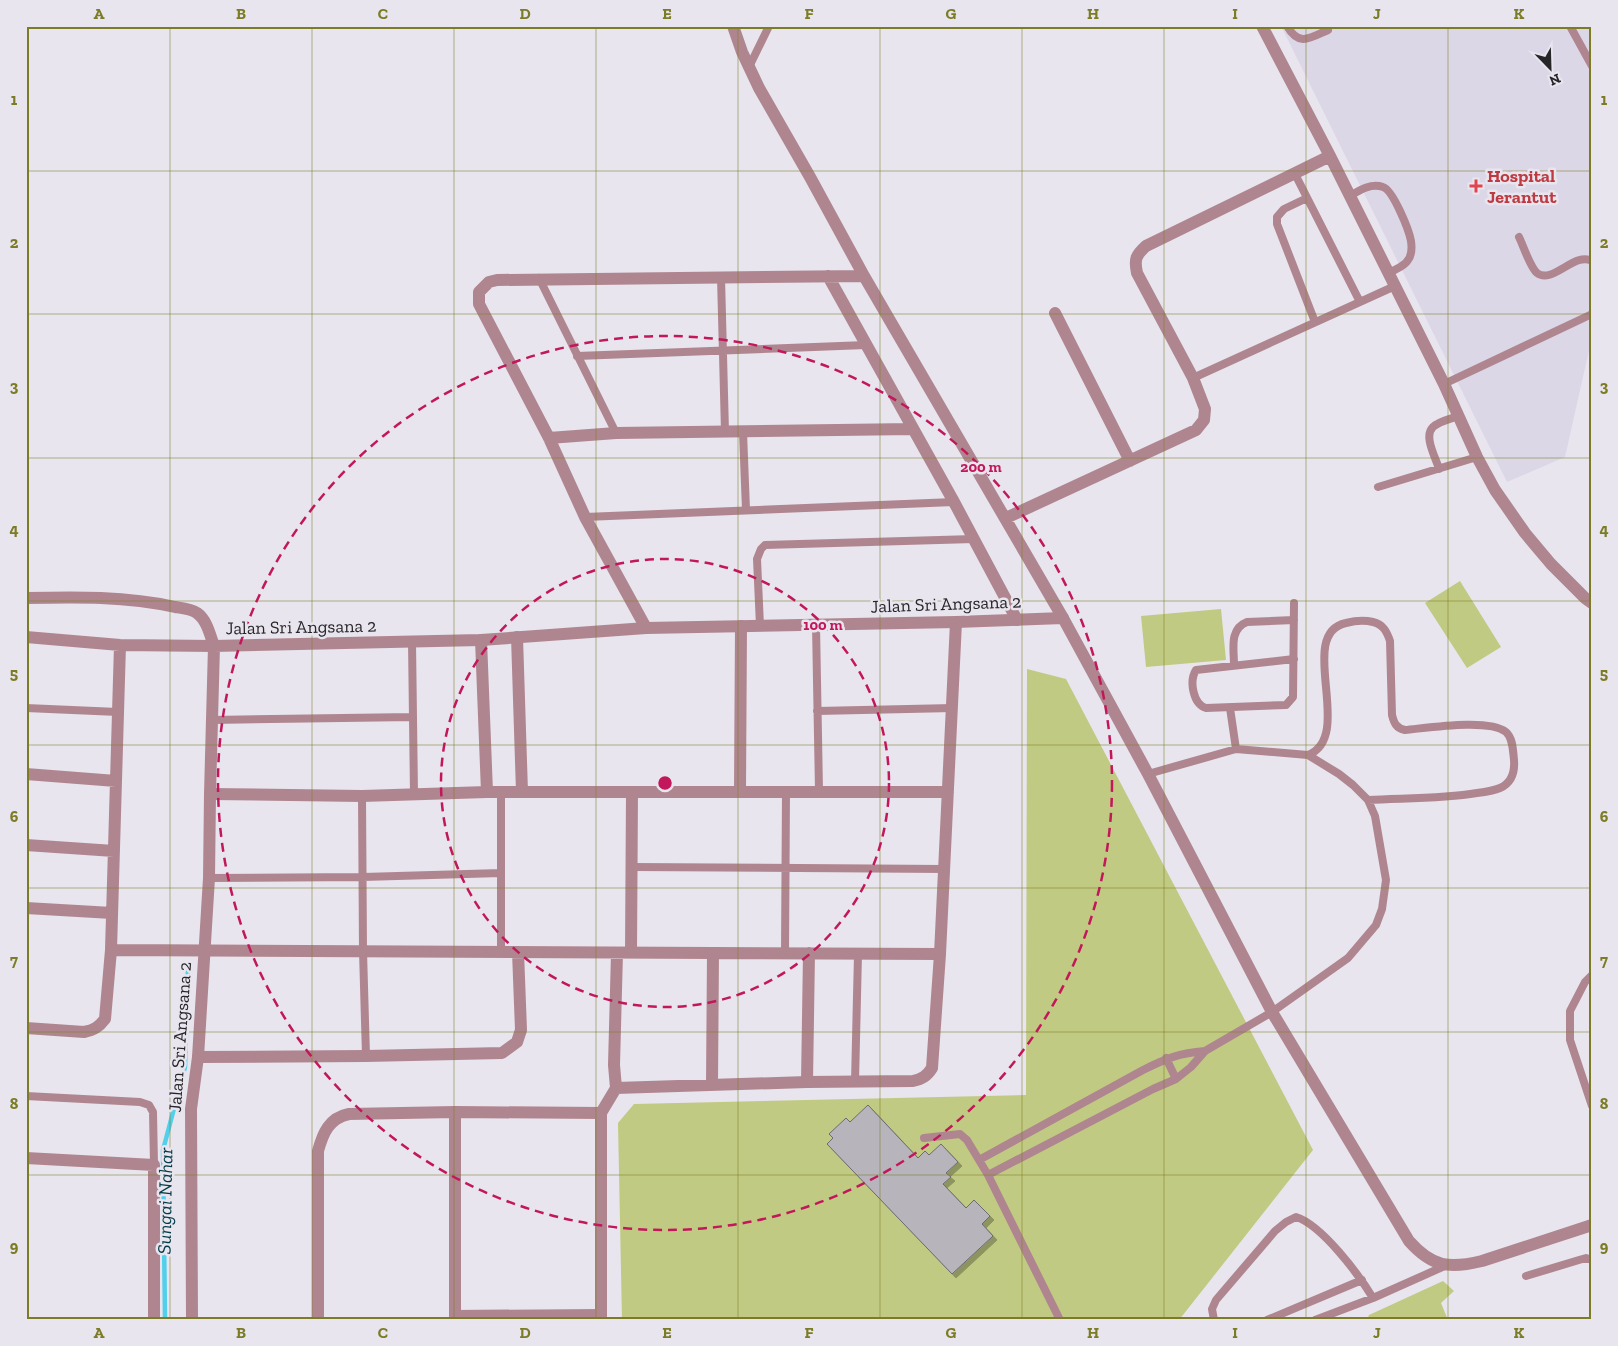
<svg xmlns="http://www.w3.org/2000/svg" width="1618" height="1346" viewBox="0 0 1618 1346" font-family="'Zilla Slab',serif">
  <defs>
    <filter id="shadow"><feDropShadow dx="4" dy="4" stdDeviation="0" flood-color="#0004"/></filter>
  </defs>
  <rect width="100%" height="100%" fill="#e8e5ee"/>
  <!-- built -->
  <path fill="#dcd7e7" d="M1281,26H1592V345L1590,346L1565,457L1507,482Z"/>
  <!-- green -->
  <path fill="#c1ca82" d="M1460,581L1501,647L1467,668L1425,603Z
    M1221,609L1226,660L1146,667L1141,616Z
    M1027,669L1066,679L1313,1150L1179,1320H622L618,1123L634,1104L1026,1095Z
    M1443,1281L1454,1291L1441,1303L1448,1320H1367L1369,1315Z"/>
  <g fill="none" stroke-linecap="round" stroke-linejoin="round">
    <!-- stream -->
    <path stroke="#51cfeb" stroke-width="4.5" d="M165,1320L163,1150L185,1067L188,965"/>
  </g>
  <!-- building -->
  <path fill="#b7b4bc" stroke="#6d6a72" filter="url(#shadow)" d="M868,1105L918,1158L925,1151L929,1155L941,1144L958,1162L946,1173L951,1177L943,1184L966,1208L974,1200L990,1216L982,1224L993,1236L952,1274L827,1144L833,1138L829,1134L846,1118L850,1122Z"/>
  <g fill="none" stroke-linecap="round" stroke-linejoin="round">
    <!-- service -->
    <path stroke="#af868f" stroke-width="8" d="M1287,26C1299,47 1310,38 1328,30
      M1570,26L1592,66
      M749,67L769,26
      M1295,174L1360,302
      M1350,196C1360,190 1371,183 1383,187C1393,190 1409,230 1411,241C1412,248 1412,255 1408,260C1404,267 1395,269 1389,273
      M1307,198L1284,209L1277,217V224L1315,322
      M1519,237C1523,245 1530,267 1537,273C1552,285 1575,251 1592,261
      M721,277L725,432
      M539,278L616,433
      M577,356L866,345
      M1193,378L1395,286
      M1444,384L1592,314
      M743,432L746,510
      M1439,469C1436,458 1423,436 1433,427C1439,421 1451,419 1458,416
      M1378,487L1477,457
      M585,517L954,502
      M816,625L819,791
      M760,626L757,559L761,549L765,545L974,539
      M412,642L414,794
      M1294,659L1196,670C1189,681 1193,704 1206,708L1286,705L1293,697L1294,603
      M1234,665C1234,649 1229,629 1247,622L1294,620
      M26,708L118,712
      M1230,708L1236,749
      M817,711L953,708
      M212,720L413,717
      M1148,774L1236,749L1308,755C1356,736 1295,634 1346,623C1354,621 1364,620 1373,622C1383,624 1387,632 1390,641L1392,715C1394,723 1396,728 1405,730C1427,728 1489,718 1506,732C1513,738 1513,751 1514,760C1515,773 1511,783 1500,788C1493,791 1485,792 1477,793C1441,799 1404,798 1368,800
      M362,796L363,951L366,1056
      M632,867L945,869
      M209,878L363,877L501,873
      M501,952V792
      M785,953L786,791
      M1592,975L1585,982L1570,1011V1040L1592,1106
      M1166,1058L1176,1079
      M855,1082L858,954
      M26,1096L140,1102L149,1105L153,1112L154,1165
      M924,1138L960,1134L967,1140L988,1175L1060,1320
      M979,1160L1143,1070C1165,1059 1179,1053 1205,1051
      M988,1175L1153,1089L1176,1079L1191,1067L1205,1051L1272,1012L1348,958L1376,925L1382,909L1386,880L1375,816L1368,800L1353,785L1339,774L1308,755
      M1526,1276L1579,1260L1586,1258L1592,1260
      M455,1314L601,1313
      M1214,1320L1212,1309L1216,1300L1275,1231L1286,1222L1296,1217C1322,1225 1359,1275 1373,1298
      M1267,1320L1362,1280
      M1315,1320L1373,1298L1447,1265"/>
    <!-- minor -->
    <path stroke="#af868f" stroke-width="12" d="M733,26L742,52L759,88L810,177L864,276L1063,618
      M1262,26L1330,156L1444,384L1477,457L1495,490L1525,533L1551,564L1585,598L1592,603
      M828,276L954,502L1017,620
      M1055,313L1130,461
      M549,438L616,433L913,429
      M1006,518L1196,430L1204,420L1205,409L1193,378L1137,273C1134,259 1136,255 1146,246L1330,156
      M26,598C76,597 126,596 175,607C181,608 191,609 197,613C207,620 210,635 214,646L120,645L26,637
      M646,628L585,517L549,438L479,304V292L489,282L497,280L864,276
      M517,637L522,792
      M481,640L487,792
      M26,774L116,781
      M740,791L741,626
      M210,794L362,796L487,792H948
      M26,845L114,851
      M26,908L112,913
      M111,950L940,954
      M631,953L632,792
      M26,1028L84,1032C94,1030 99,1027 105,1019L111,950L120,645
      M198,1057L366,1056L502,1053L517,1042L521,1030L518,952
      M807,1082L809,953
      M712,1084L713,953
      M616,1088L614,1065L617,953
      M455,1112V1320
      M26,1158L154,1165V1320
      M318,1320V1151C323,1133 329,1118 349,1114L455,1112L601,1113
      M601,1320V1113L616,1088L807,1082L913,1081C922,1079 927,1076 932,1068L940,954L956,622"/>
    <!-- tertiary -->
    <path stroke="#af868f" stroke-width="12" d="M192,1320L191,1109L198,1057L209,878L210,794L214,646L481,640L646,628L956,622L1063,618L1148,774L1272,1012L1409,1241C1432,1267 1449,1269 1482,1261L1592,1225"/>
  </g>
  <!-- grid -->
  <path fill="none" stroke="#7b7c25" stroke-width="1" stroke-opacity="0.55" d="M170,26V1320M312,26V1320M454,26V1320M596,26V1320M738,26V1320M880,26V1320M1022,26V1320M1164,26V1320M1306,26V1320M1448,26V1320M26,171H1592M26,314H1592M26,458H1592M26,601H1592M26,745H1592M26,888H1592M26,1032H1592M26,1175H1592"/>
  <!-- distance rings -->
  <g fill="none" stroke="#c2185b" stroke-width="2.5" stroke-dasharray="9 6">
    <circle cx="665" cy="783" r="224"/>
    <circle cx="665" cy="783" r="447"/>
  </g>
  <!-- markers -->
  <path fill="#e0444e" stroke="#e8e5ee" stroke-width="2" d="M1473.5 178.5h5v5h5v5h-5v5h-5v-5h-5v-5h5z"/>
  <g text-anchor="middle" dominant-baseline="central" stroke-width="5" stroke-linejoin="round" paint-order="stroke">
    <!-- health labels -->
    <g font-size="18" font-weight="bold" fill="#be3a42" stroke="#e8e5ee" text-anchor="start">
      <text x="1487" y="176">Hospital<tspan x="1487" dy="21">Jerantut</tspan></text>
    </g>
    <!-- street labels -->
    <g font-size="18" fill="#262528" stroke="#e8e5ee">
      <text transform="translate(946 604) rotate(-2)">Jalan Sri Angsana 2</text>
      <text transform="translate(301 627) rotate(-1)">Jalan Sri Angsana 2</text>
      <text transform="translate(180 1037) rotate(-86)">Jalan Sri Angsana 2</text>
    </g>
    <!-- water labels -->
    <g font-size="19" font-style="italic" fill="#003c47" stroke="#e8e5ee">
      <text transform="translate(165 1201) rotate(-89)">Sungai Nahar</text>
    </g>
  </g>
  <circle cx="665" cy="783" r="8" fill="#c2185b" stroke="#e8e5ee" stroke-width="2.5"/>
  <g font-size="15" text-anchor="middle" font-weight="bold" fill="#c2185b" stroke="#e8e5ee" stroke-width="5" stroke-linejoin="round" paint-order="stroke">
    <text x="981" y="472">200 m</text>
    <text x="823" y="630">100 m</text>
  </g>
  <!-- border -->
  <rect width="1618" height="1346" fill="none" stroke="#e8e5ee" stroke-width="55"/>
  <!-- north arrow -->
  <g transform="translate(1550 68) rotate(157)" stroke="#e8e5ee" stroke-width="4" paint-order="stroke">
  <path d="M0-4L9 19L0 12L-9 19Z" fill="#262528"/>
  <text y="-8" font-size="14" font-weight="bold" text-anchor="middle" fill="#262528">N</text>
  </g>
  <rect x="28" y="28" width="1562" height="1290" fill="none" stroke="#7b7c25" stroke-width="2"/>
  <g font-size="16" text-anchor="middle" font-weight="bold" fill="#7b7c25">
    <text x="99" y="19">A</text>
    <text x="241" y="19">B</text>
    <text x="383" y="19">C</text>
    <text x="525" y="19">D</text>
    <text x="667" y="19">E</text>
    <text x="809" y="19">F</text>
    <text x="951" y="19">G</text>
    <text x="1093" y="19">H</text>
    <text x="1235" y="19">I</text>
    <text x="1377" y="19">J</text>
    <text x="1519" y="19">K</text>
    <text x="14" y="105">1</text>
    <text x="1604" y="105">1</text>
    <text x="14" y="248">2</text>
    <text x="1604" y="248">2</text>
    <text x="14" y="392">3</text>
    <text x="1604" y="392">3</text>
    <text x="14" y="535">4</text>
    <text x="1604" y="535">4</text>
    <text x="14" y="679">5</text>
    <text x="1604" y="679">5</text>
    <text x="14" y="822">6</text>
    <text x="1604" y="822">6</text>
    <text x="14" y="966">7</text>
    <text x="1604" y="966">7</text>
    <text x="14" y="1109">8</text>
    <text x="1604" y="1109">8</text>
    <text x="14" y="1252">9</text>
    <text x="1604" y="1252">9</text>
    <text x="99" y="1338">A</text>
    <text x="241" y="1338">B</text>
    <text x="383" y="1338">C</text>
    <text x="525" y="1338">D</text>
    <text x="667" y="1338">E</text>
    <text x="809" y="1338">F</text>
    <text x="951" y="1338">G</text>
    <text x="1093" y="1338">H</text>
    <text x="1235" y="1338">I</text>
    <text x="1377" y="1338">J</text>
    <text x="1519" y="1338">K</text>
  </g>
</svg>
